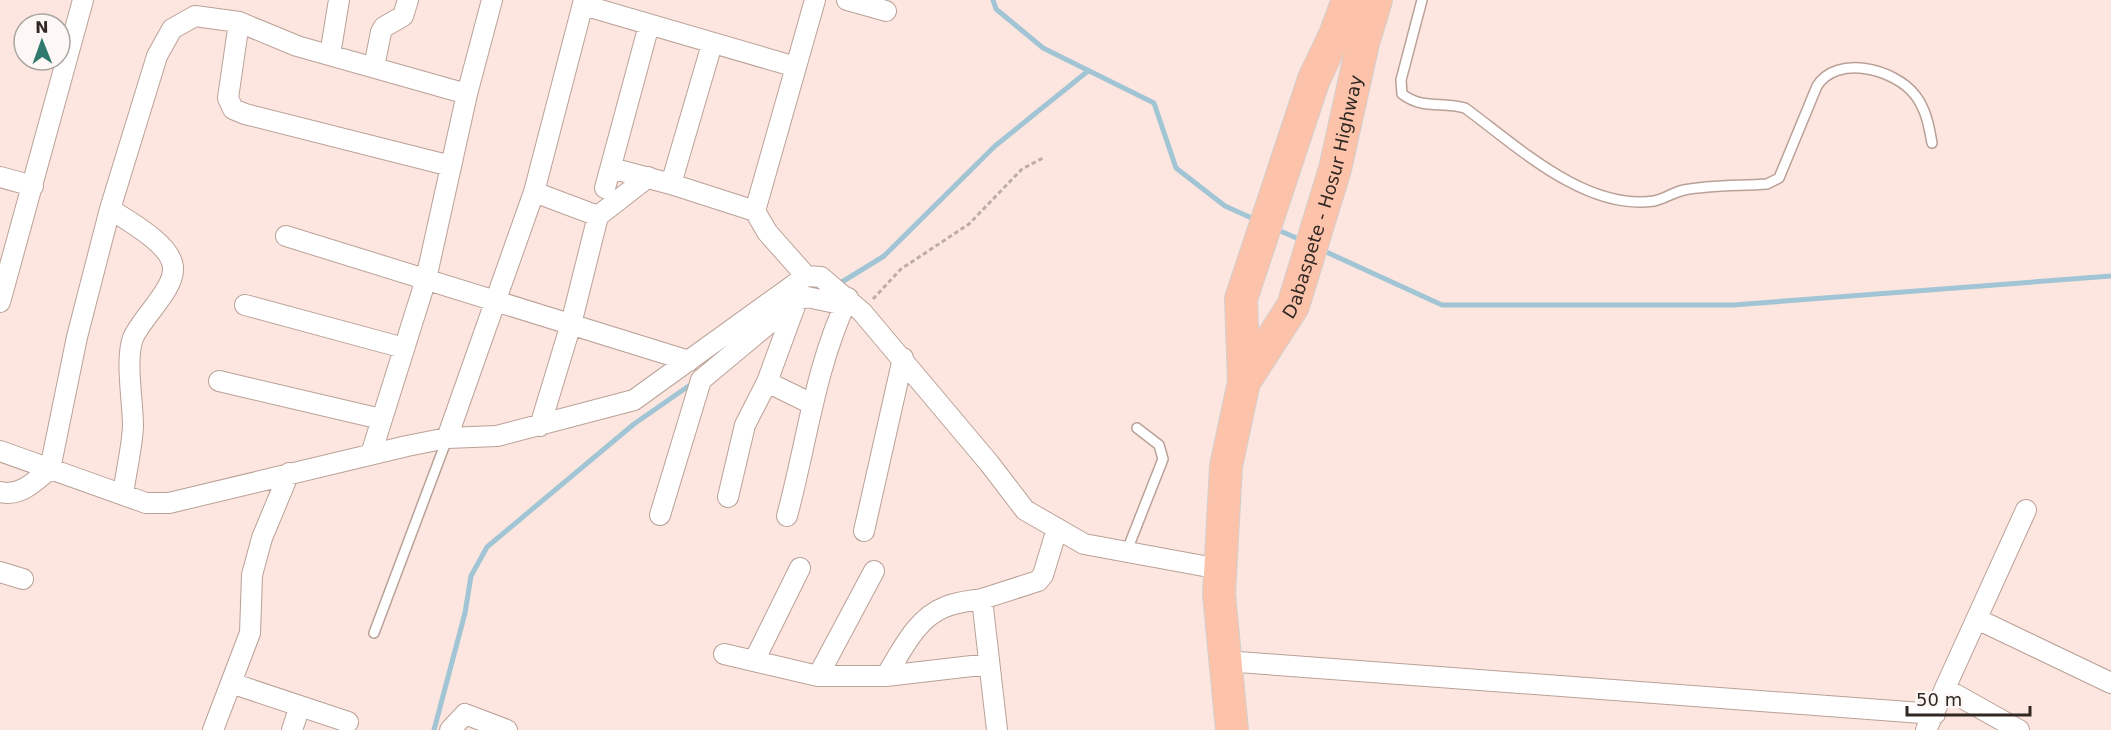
<svg xmlns="http://www.w3.org/2000/svg" width="2111" height="730" viewBox="0 0 2111 730" font-family="'DejaVu Sans',sans-serif">
  <rect width="100%" height="100%" fill="#fce6df"/>
  <g fill="none" stroke-linecap="round" stroke-linejoin="round">
    <!-- stream -->
    <path stroke="#a1c5d4" stroke-width="5" d="M993,0L996,9L1043,48L1154,103L1176,168L1225,206L1256,220
      M1276,229L1303,241
      M1322,250L1442,305H1733L2111,276
      M837,285L884,256L995,146L1088,71
      M434,730L465,613L471,576L487,547L634,424L693,383"/>
    <!-- service casing -->
    <g stroke="#baa198" stroke-width="12">
      <path id="service" d="M1422,0L1401,80L1402,94C1423,110 1442,101 1465,108C1517,146 1585,211 1654,201C1664,199 1674,192 1684,190C1711,185 1740,186 1767,184L1779,178L1817,86C1837,54 1895,69 1915,95C1926,109 1929,126 1932,143
        M1126,553L1163,459L1159,445L1137,428
        M374,633L447,439"/>
    </g>
    <!-- minor casing -->
    <g stroke="#baa198" stroke-width="22">
      <path id="minor" d="M847,0L886,11
        M583,5L796,67
        M239,22L228,98L233,109L245,114L451,166
        M330,55L339,0
        M374,67L381,32L384,27L403,16L408,0
        M611,168L671,184L755,211
        M0,177L33,186
        M671,184L712,44
        M605,188L649,25
        M534,192L598,216L648,177
        M110,209C128,221 171,244 173,267C175,289 142,317 133,338C125,360 133,402 133,426C132,448 126,472 123,494
        M286,236L689,361
        M806,276L767,232L755,211L815,0
        M0,302L83,0
        M245,305L404,348
        M219,381L381,419
        M767,382L812,404
        M540,426L571,324L598,216
        M447,438L534,192L584,0
        M0,451L146,503H169L407,446L447,438L497,436L634,400L806,276L821,277L862,312L989,463L1025,510L1084,544L1220,569
        M371,454L426,279L467,94L492,0
        M0,492C21,497 35,481 50,469L77,337L110,209L157,56L172,29L195,16L239,22L297,46L467,94
        M728,497L745,425L767,382L796,303
        M660,515L701,380L797,300L807,297L845,305
        M787,516C807,442 815,367 848,298
        M864,531L903,358
        M0,572L23,579
        M1977,619L2111,683
        M724,654L818,676H886L989,664
        M754,661L800,568
        M1225,661L1935,714
        M818,676L874,571
        M886,676C901,652 916,618 945,607C956,602 970,601 982,599
        M231,683L348,722
        M1946,689L2019,730
        M213,730L250,633L252,575L262,538L289,473
        M292,730L300,706
        M450,730L465,714L507,730
        M997,730L982,599L1038,581L1043,575L1057,529
        M1926,730L2026,510"/>
    </g>
    <!-- trunk casing -->
    <g stroke="#d2d0cf" stroke-width="34">
      <g id="trunk">
        <path id="s1" d="M1244,382L1293,306L1335,169L1363,43L1376,0"/>
        <path d="M1232,730L1219,594L1226,466L1244,382L1241,299L1314,79L1335,35L1348,0"/>
      </g>
    </g>
    <!-- path -->
    <path stroke="#beaca6" stroke-width="3" stroke-dasharray="4.5 3" stroke-linecap="butt" d="M873,299L901,269L969,224L1022,169L1043,158"/>
    <!-- service -->
    <use href="#service" stroke="#fff" stroke-width="9"/>
    <!-- minor -->
    <use href="#minor" stroke="#fff" stroke-width="20"/>
    <!-- trunk -->
    <use href="#trunk" stroke="#fcc2aa" stroke-width="32"/>
  </g>
  <g text-anchor="middle" dominant-baseline="central" stroke-width="4.5" stroke-linejoin="round" paint-order="stroke">
    <!-- street labels -->
    <g font-size="18" fill="#312824" stroke="#fdf8f6">
      <text stroke="none"><textPath href="#s1" startOffset="204">Dabaspete - Hosur Highway</textPath></text>
    </g>
  </g>
  <!-- north arrow -->
  <g transform="translate(42 42) rotate(359)"><circle r="28" fill="#fdf8f6" stroke="#aba5a2" stroke-width="1.5"/>
  <path d="M0-4.5L10 22L0 15L-10 22Z" fill="#31786f"/>
  <text y="-9" font-size="16" font-weight="bold" text-anchor="middle" fill="#312824">N</text>
  </g>
  <!-- scale -->
  <path d="M1907 706v9h123v-9" fill="none" stroke="#312824" stroke-width="3"/>
  <text x="1916" y="706" font-size="18" fill="#312824" stroke="#fdf8f6" stroke-width="4.5" paint-order="stroke">50 m</text>
</svg>
